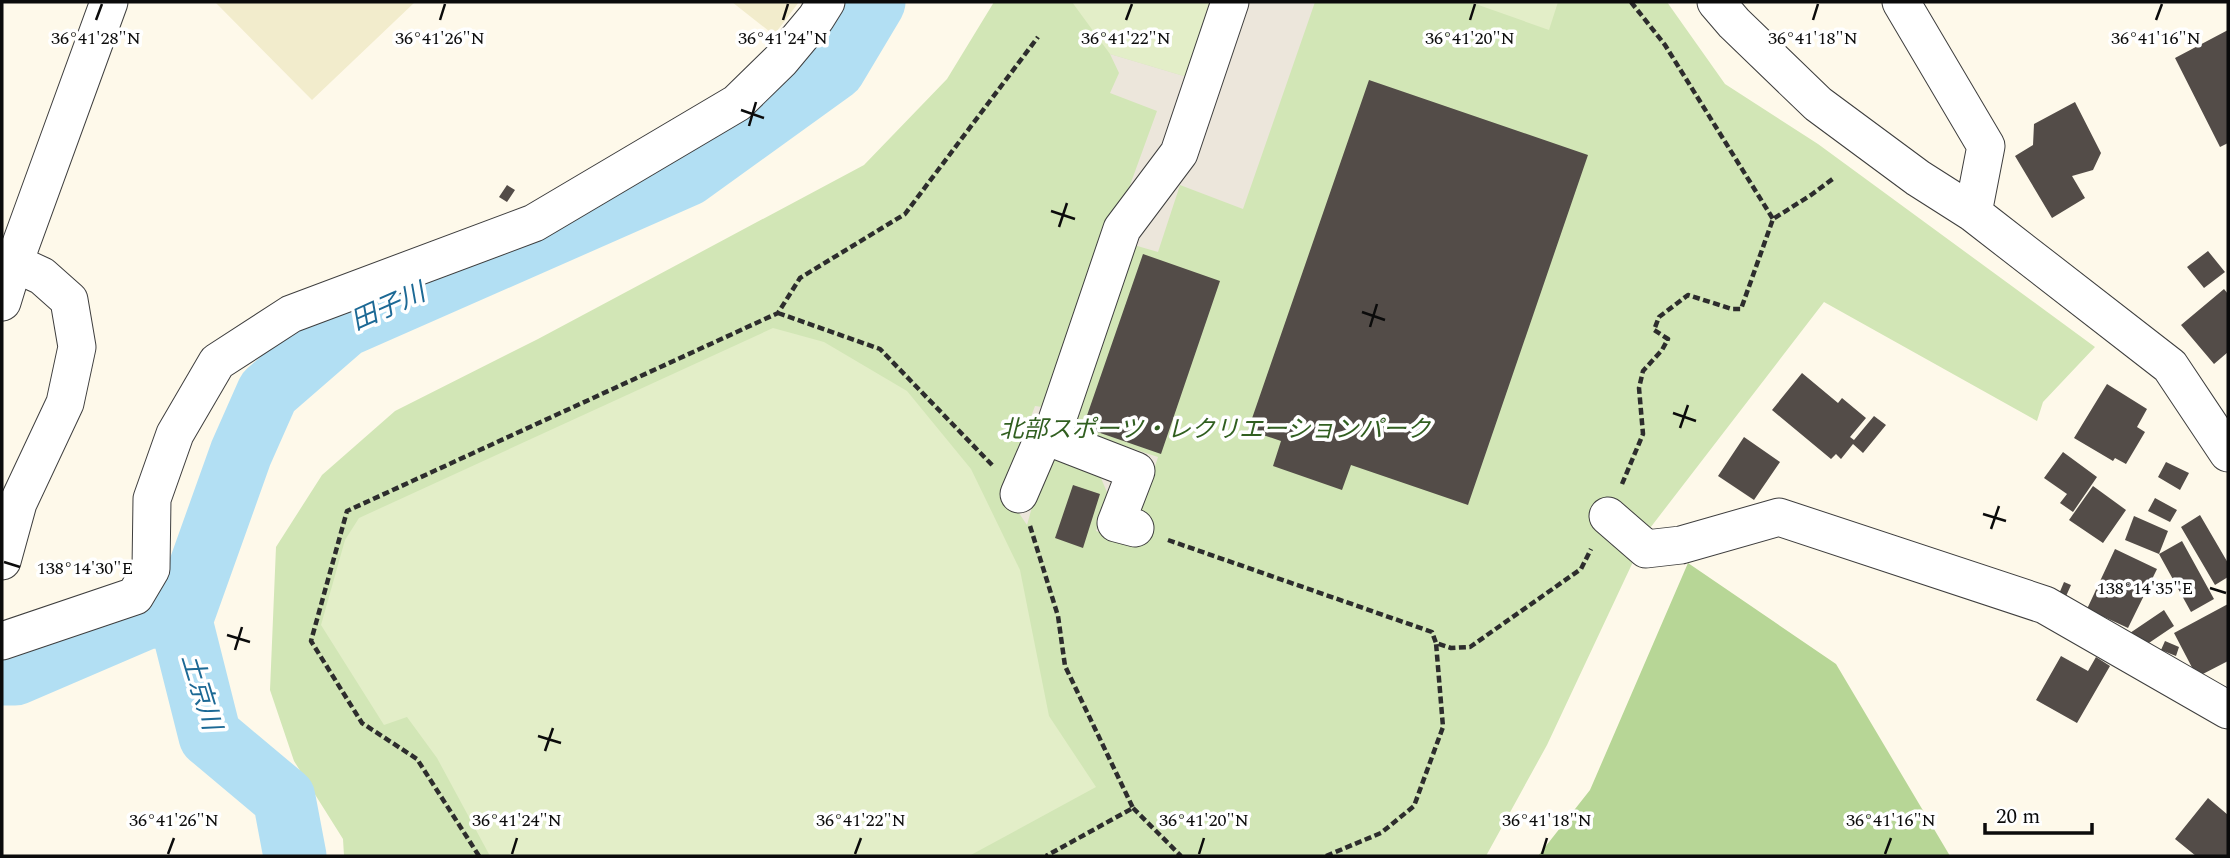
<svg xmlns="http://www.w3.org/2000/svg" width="2230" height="858" viewBox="0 0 2230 858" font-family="Spectral,'Noto Sans JP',serif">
  <rect width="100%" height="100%" fill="#fef9ea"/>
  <!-- farmland -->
  <path fill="#f2eccc" d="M215,2H415L312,100Z
    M732,2H799L774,35Z"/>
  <!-- green -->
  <path fill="#d2e6b6" d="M994,2H1667L1725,84L1818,144L2095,347L2043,402L2037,421L1824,302L1647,532L1547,745L1486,856H344L343,839L294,761L270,690L276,547L322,475L395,411L538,339L864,165L947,79Z"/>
  <!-- forest -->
  <path fill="#b7d696" d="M1688,563L1836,664L1950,856H1538L1590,790Z"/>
  <!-- pitch -->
  <path fill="#e3eec8" d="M1072,2H1214L1187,77L1110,54Z
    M1470,2H1558L1549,30Z
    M773,328L824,342L907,391L971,469L1020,570L1049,716L1096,787L969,856H490L437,758L407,717L384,725L321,625L345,540L359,518Z"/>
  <!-- plaza -->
  <path fill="#ece6db" d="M1214,2H1315L1243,209L1180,185L1158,252L1127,243L1064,426L1158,457L1130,542L1096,531L1109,497L1098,471L1047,453L1027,525L1004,491L1035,406L1049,408L1157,111L1110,93L1119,73L1110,54L1187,77Z"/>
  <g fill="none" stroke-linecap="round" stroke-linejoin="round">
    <!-- river -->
    <path stroke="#b2dff3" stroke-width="63" d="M181,621L241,453L268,392L344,326L687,175L834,69L874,2
      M181,621L210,736L284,798L295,856
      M2,674H15L150,616L181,621"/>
  </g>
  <!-- building -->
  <path fill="#534c48" d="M2228,30V143L2220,147L2175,58Z
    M1369,80L1588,155L1468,505L1351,465L1342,490L1273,466L1281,441L1248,430Z
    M2075,102L2101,153L2093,170L2072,176L2085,198L2052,218L2015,156L2033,145L2034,124Z
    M507,185L515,190L507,202L499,197Z
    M2208,251L2225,272L2204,288L2187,267Z
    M1143,254L1220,281L1161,454L1083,427Z
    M2224,289L2228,294V352L2214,364L2181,325Z
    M1802,373L1838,403L1842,398L1866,418L1850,437L1854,440L1874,416L1886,425L1863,453L1853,444L1841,459L1836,454L1831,459L1772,410Z
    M2107,384L2147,409L2137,427L2145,432L2126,464L2115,458L2113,461L2074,438Z
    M1744,437L1780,462L1754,500L1718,476Z
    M2063,452L2097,477L2073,512L2060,503L2067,494L2044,478Z
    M2166,462L2189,473L2180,490L2158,477Z
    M1073,485L1100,494L1083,548L1055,538Z
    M2093,486L2126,510L2103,543L2069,520Z
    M2155,498L2177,510L2170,522L2148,511Z
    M2200,515L2228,563V577L2215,585L2181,527Z
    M2134,516L2168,531L2159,554L2125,540Z
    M2182,541L2214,599L2191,612L2159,554Z
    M2115,549L2157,569L2128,628L2087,609Z
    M2064,582L2071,585L2063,603L2056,601Z
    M2228,604V661L2197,677L2174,633Z
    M2164,610L2174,626L2140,649L2130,633Z
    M2165,641L2179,647L2176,656L2161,650Z
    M2061,656L2088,671L2096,657L2110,666L2077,723L2036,700Z
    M2208,798L2228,815V856H2196L2175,839Z"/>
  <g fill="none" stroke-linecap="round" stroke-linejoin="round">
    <!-- minor casing -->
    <g stroke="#3e3e3e" stroke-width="39">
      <path id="minor" d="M1716,2L1734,23L1818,104L1918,178L1973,213L2170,366L2228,453
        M1901,2L1986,146L1973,213
        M2,302L14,263L109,2
        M1019,494L1041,443L1051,438
        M1608,516L1646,549L1681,545L1779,517L2045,605L2228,710
        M1135,528L1116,523L1136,471L1051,438L1122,229L1179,153L1230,2
        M2,561L18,503L65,403L77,347L69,300L42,276L14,263
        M2,641L135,596L151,569L152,499L175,434L217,362L291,314L534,223L737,103L781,60L816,18L826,2"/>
    </g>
    <!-- path -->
    <path stroke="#2d2d2d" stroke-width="4.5" stroke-dasharray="7 3.5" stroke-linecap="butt" d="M1631,2L1665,45L1773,219
      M778,313L880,349L993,466
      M1622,484L1643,434L1639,388L1643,371L1662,350L1668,339L1654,330L1659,317L1688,295L1732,309H1741L1773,219L1811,195L1834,178
      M1030,526L1058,616L1065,666L1133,808L1046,856
      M1168,540L1432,632L1436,643L1451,648L1470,647L1581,569L1591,549
      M1133,808L1181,856
      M479,856L417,759L362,723L311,641L347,511L778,313L800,278L905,214L1038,37
      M1326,856L1381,833L1414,806L1443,727L1436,643"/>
    <!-- minor -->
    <use href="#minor" stroke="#fff" stroke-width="37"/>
  </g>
  <!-- ticks -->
  <path fill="none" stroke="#0b0b0b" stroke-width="2.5" d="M96,20L102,4M440,20L445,4M783,20L788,4M1126,20L1132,4M1470,20L1475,4M1813,20L1818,4M2156,20L2162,4M741,110L764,118M749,126L756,102M1051,211L1075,219M1059,227L1067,203M1362,312L1385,320M1370,327L1377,304M1673,413L1696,421M1680,428L1688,405M1983,514L2006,521M1991,529L1999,506M4,562L20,567M2210,588L2226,593M227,635L250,642M235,650L242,627M538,736L561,743M545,751L553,728M168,854L174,838M512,854L517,838M855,854L861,838M1199,854L1204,838M1542,854L1547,838M1885,854L1891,838"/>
  <g text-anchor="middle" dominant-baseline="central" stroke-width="7" stroke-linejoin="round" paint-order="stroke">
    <!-- park labels -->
    <g font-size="24" font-style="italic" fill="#315f20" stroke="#fff">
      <text x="1215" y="430">北部スポーツ・レクリエーションパーク</text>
    </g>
    <!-- water labels -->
    <g font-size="26" font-style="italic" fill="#1c6995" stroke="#fff">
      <text transform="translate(388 307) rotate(-24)">田子川</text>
      <text transform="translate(201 692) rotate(73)">土京川</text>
    </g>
  </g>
  <g font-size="18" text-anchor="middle" fill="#0b0b0b" stroke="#fff" stroke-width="7" stroke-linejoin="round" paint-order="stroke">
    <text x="96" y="44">36°41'28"N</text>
    <text x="440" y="44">36°41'26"N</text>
    <text x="783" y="44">36°41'24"N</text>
    <text x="1126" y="44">36°41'22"N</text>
    <text x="1470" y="44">36°41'20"N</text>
    <text x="1813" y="44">36°41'18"N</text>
    <text x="2156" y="44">36°41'16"N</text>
    <text x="85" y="574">138°14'30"E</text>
    <text x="2145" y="594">138°14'35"E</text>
    <text x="174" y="826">36°41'26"N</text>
    <text x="517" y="826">36°41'24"N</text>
    <text x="861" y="826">36°41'22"N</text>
    <text x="1204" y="826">36°41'20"N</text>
    <text x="1547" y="826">36°41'18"N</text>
    <text x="1891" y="826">36°41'16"N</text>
  </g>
  <!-- border -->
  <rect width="2230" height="858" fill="none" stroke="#0b0b0b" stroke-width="7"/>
  <!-- scale -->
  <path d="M1985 823v10h107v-10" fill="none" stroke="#0b0b0b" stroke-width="3.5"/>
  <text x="1996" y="823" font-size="21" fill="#0b0b0b" stroke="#ffffff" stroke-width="5" paint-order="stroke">20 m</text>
</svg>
